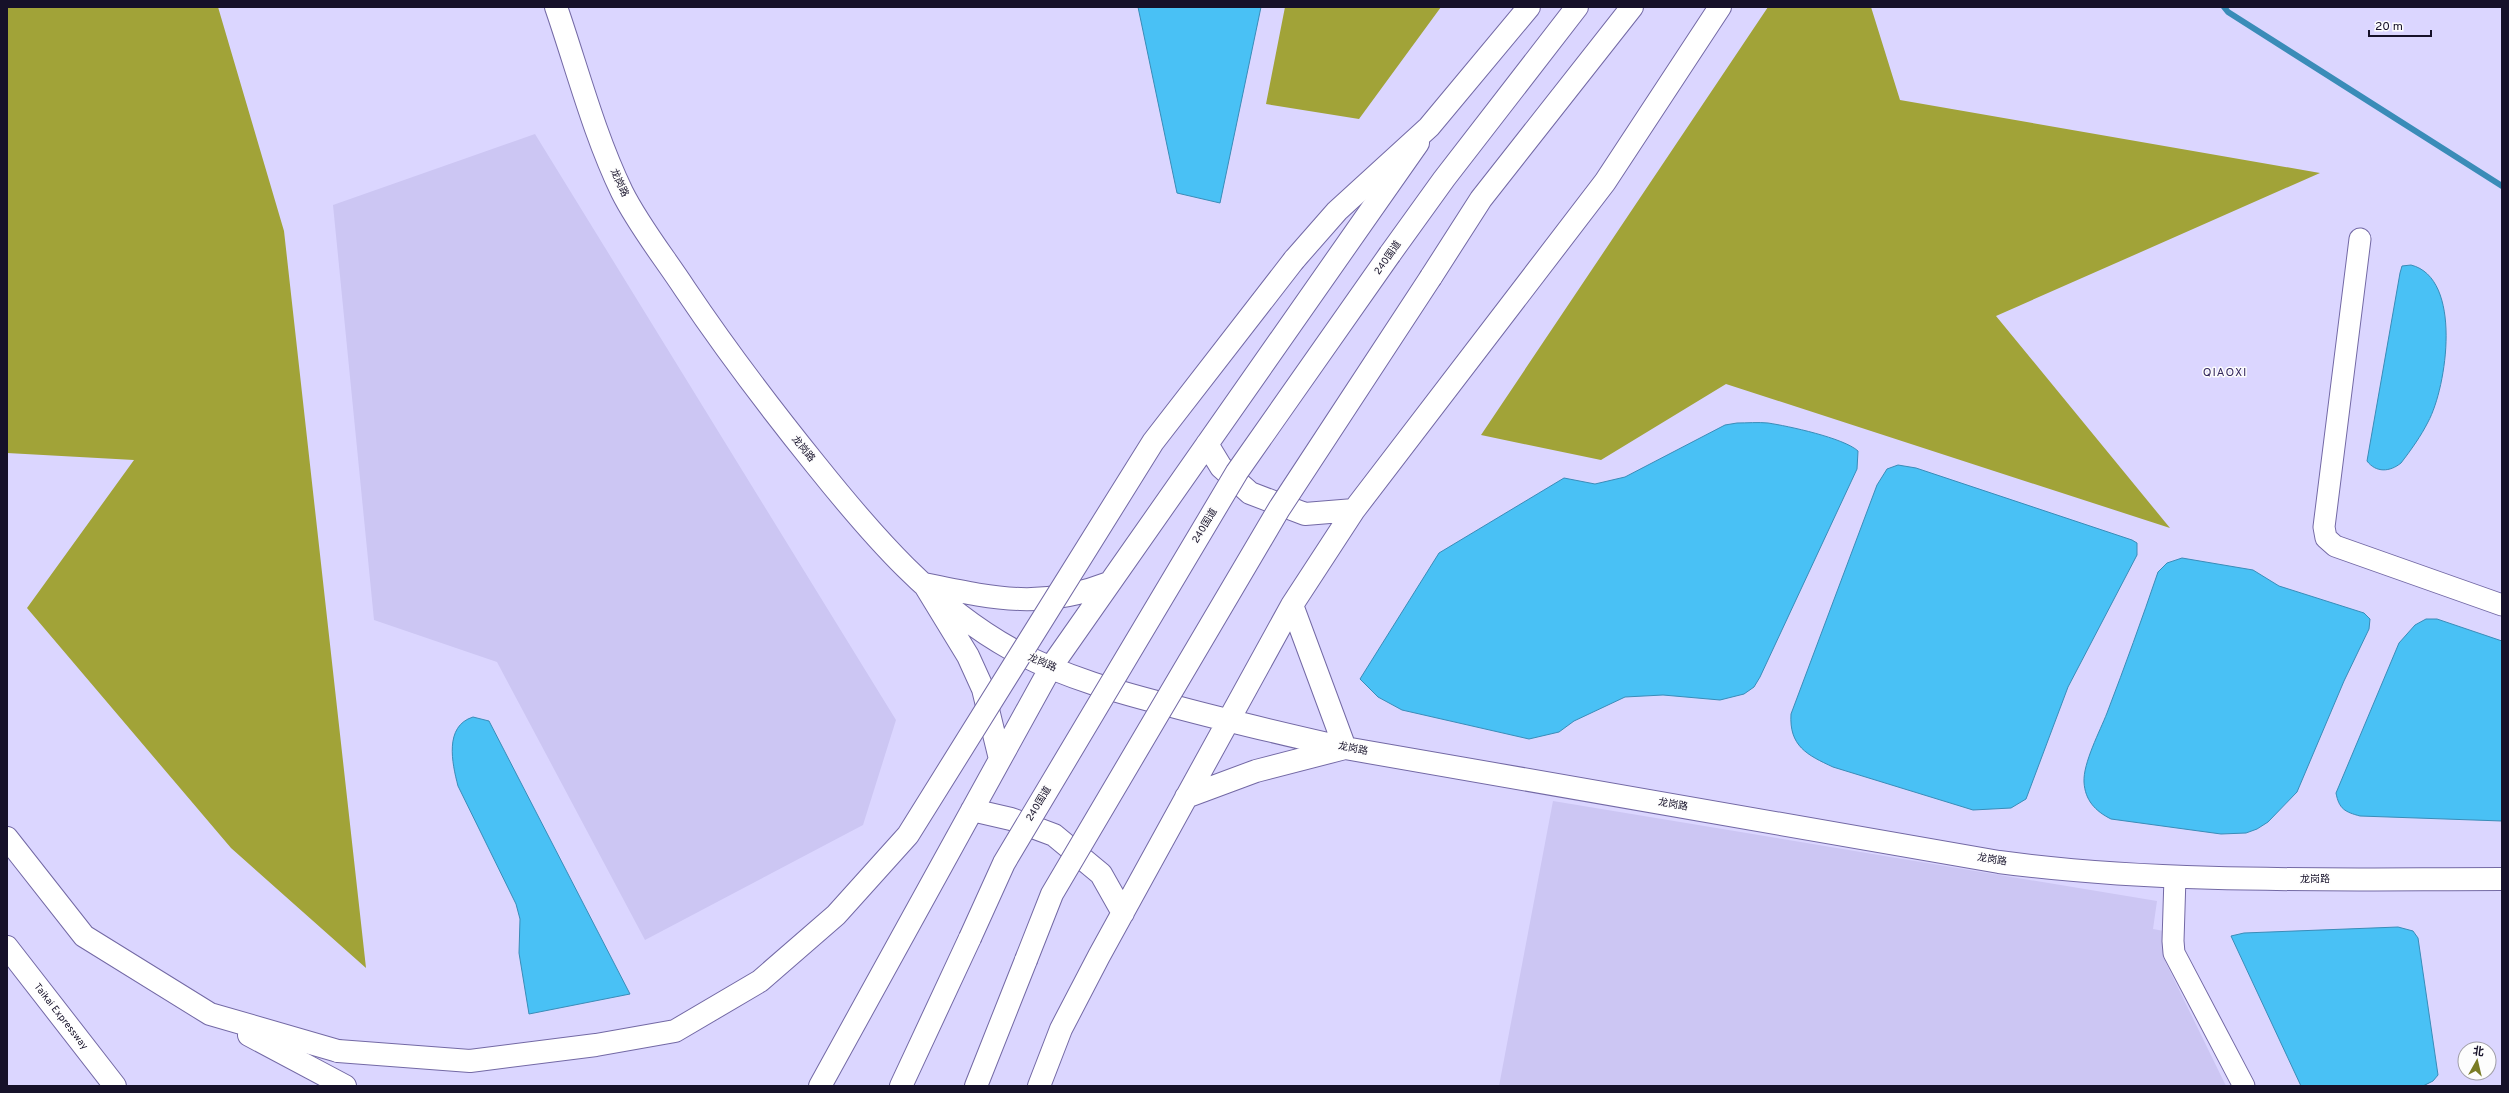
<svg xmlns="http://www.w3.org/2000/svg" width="2509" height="1093" viewBox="0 0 2509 1093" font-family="Overpass,'Noto Sans SC',sans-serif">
  <rect width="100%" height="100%" fill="#dbd6ff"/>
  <!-- built -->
  <path fill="#ccc6f3" d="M535,134L896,720L863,825L645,940L497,662L374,620L333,205Z
    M1553,801L2157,901L2153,929L2164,931L2165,961L2226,1086H1499Z"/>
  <!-- forest -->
  <path fill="#a1a338" d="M7,7H218L284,231L366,968L231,848L27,608L134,460L7,453Z
    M1285,7H1441L1359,119L1266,104Z
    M1768,7H1871L1900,100L2320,173L1996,316L2170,528L1726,384L1601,460L1481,435Z"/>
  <!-- water -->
  <path fill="#49c1f5" stroke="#3a8cb8" d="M1138,7H1261L1220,203L1177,193Z
    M2411,265C2463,278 2447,387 2428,422C2421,436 2411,450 2401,463C2390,472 2376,473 2367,461L2400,273L2402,266Z
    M1737,423C1747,423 1758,422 1768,423C1788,426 1844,438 1858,451L1857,469L1760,677L1754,687L1744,694L1720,700L1663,695L1625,697L1574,721L1559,732L1529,739L1402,710L1378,697L1360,679L1439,553L1564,478L1595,484L1625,477L1725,425Z
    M1898,465L1916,468L2132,540L2137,543V555L2068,687L2026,799L2011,808L1973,810L1833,767C1807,755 1789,746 1791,714L1877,485L1887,469Z
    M2182,558L2253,570L2279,586L2364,613L2370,619L2369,629L2344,681L2297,792L2268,822L2257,829L2246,833L2221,834L2111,819C2095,811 2085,800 2084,782C2083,763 2100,731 2107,713C2125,666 2142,619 2158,572L2167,563Z
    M2426,619H2437L2502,641V821L2360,816C2345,812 2339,809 2336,793L2399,643L2415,625Z
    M473,717L489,721L630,994L529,1014L519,953L520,919L516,904L458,786C452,763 444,726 473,717Z
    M2398,927L2413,931L2418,938L2438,1075L2433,1081L2423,1086H2301L2231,936L2244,933Z"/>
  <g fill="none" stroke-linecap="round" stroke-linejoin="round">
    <!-- stream -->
    <path stroke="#3a8cb8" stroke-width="6" d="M2224,7L2228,12L2502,186"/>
    <!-- minor casing -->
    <g stroke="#7369a5" stroke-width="23">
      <path id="minor" d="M2360,239L2324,527L2326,538L2335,546L2502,605
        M2175,877L2173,941L2174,953L2244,1086"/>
    </g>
    <!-- secondary casing -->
    <g stroke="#7369a5" stroke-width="24">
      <path id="secondary" d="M556,7C577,68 594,134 622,192C639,226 664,257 685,289C726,350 770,408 816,465C872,535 933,606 1013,650C1063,677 1121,693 1176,707C1232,722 1288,735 1345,748L1999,862C2165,884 2334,879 2502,879
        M1207,444L1221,467L1250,493L1305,514L1354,510
        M1000,759L983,689L968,656L924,584C992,598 1041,610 1109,583
        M1186,797L1256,771L1345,748L1292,605
        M972,810L1011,819L1054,835L1101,874L1123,913
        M820,1086L1051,667L1418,143
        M1039,1086L1061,1029L1099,956L1292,605L1354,510L1605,182L1720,7"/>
    </g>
    <!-- trunk casing -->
    <g stroke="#7369a5" stroke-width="24">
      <g id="trunk">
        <path d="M1390,254L1444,179L1577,7"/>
        <path d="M1294,260L1337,211L1429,127L1529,7"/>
        <path d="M1431,277L1481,199L1632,7"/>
        <path d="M7,838L84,936L210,1014L338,1051"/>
        <path id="s1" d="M7,947L115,1086"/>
        <path d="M249,1035L345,1086"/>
        <path d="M901,1086L970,938"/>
        <path d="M976,1086L1026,960"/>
      </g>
    </g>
    <!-- minor -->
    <use href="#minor" stroke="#fff" stroke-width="21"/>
    <!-- secondary -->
    <use href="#secondary" stroke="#fff" stroke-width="22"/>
    <!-- trunk -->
    <use href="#trunk" stroke="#fff" stroke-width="22"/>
    <!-- trunk-bridge casing -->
    <g stroke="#7369a5" stroke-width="24" stroke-linecap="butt">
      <path id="trunk-bridge" d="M970,938L1004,863L1237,472L1390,254
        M1026,960L1052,894L1279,509L1431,277
        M338,1051L470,1061L596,1045L675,1031L760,981L836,915L908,835L1153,442L1294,260"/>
    </g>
    <!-- trunk-bridge -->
    <use href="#trunk-bridge" stroke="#fff" stroke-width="22"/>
  </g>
  <g text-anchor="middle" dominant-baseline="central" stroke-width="3" stroke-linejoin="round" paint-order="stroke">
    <!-- street labels -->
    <g font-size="10" fill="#161129" stroke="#fdfdfd">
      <text transform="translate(619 183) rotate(65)">龙岗路</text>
      <text transform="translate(1388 258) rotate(-55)">240国道</text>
      <text transform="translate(803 449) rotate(51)">龙岗路</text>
      <text transform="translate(1205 526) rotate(-59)">240国道</text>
      <text transform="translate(1042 663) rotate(23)">龙岗路</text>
      <text transform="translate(1353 749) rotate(11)">龙岗路</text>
      <text transform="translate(1039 804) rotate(-59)">240国道</text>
      <text transform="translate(1673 805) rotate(10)">龙岗路</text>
      <text transform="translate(1992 860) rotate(9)">龙岗路</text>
      <text x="2315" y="879">龙岗路</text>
      <text stroke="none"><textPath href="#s1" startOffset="88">Taikai Expressway</textPath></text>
    </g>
    <!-- quarter labels -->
    <g font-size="12" letter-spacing="1" fill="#34285e" stroke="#fdfdfd">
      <text x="2225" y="373">QIAOXI</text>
    </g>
  </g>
  <!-- border -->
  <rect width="2509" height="1093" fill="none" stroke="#161129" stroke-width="16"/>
  <!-- north arrow -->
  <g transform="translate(2477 1061) rotate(8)"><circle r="19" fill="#fdfdfd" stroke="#a19fa8"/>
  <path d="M0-3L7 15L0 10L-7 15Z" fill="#7a7c25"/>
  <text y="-6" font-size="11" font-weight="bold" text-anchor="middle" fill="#161129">北</text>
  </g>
  <!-- scale -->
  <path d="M2369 30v6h62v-6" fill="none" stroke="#161129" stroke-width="2"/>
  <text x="2375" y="30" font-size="12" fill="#161129" stroke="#fdfdfd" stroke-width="3" paint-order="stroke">20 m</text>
</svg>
